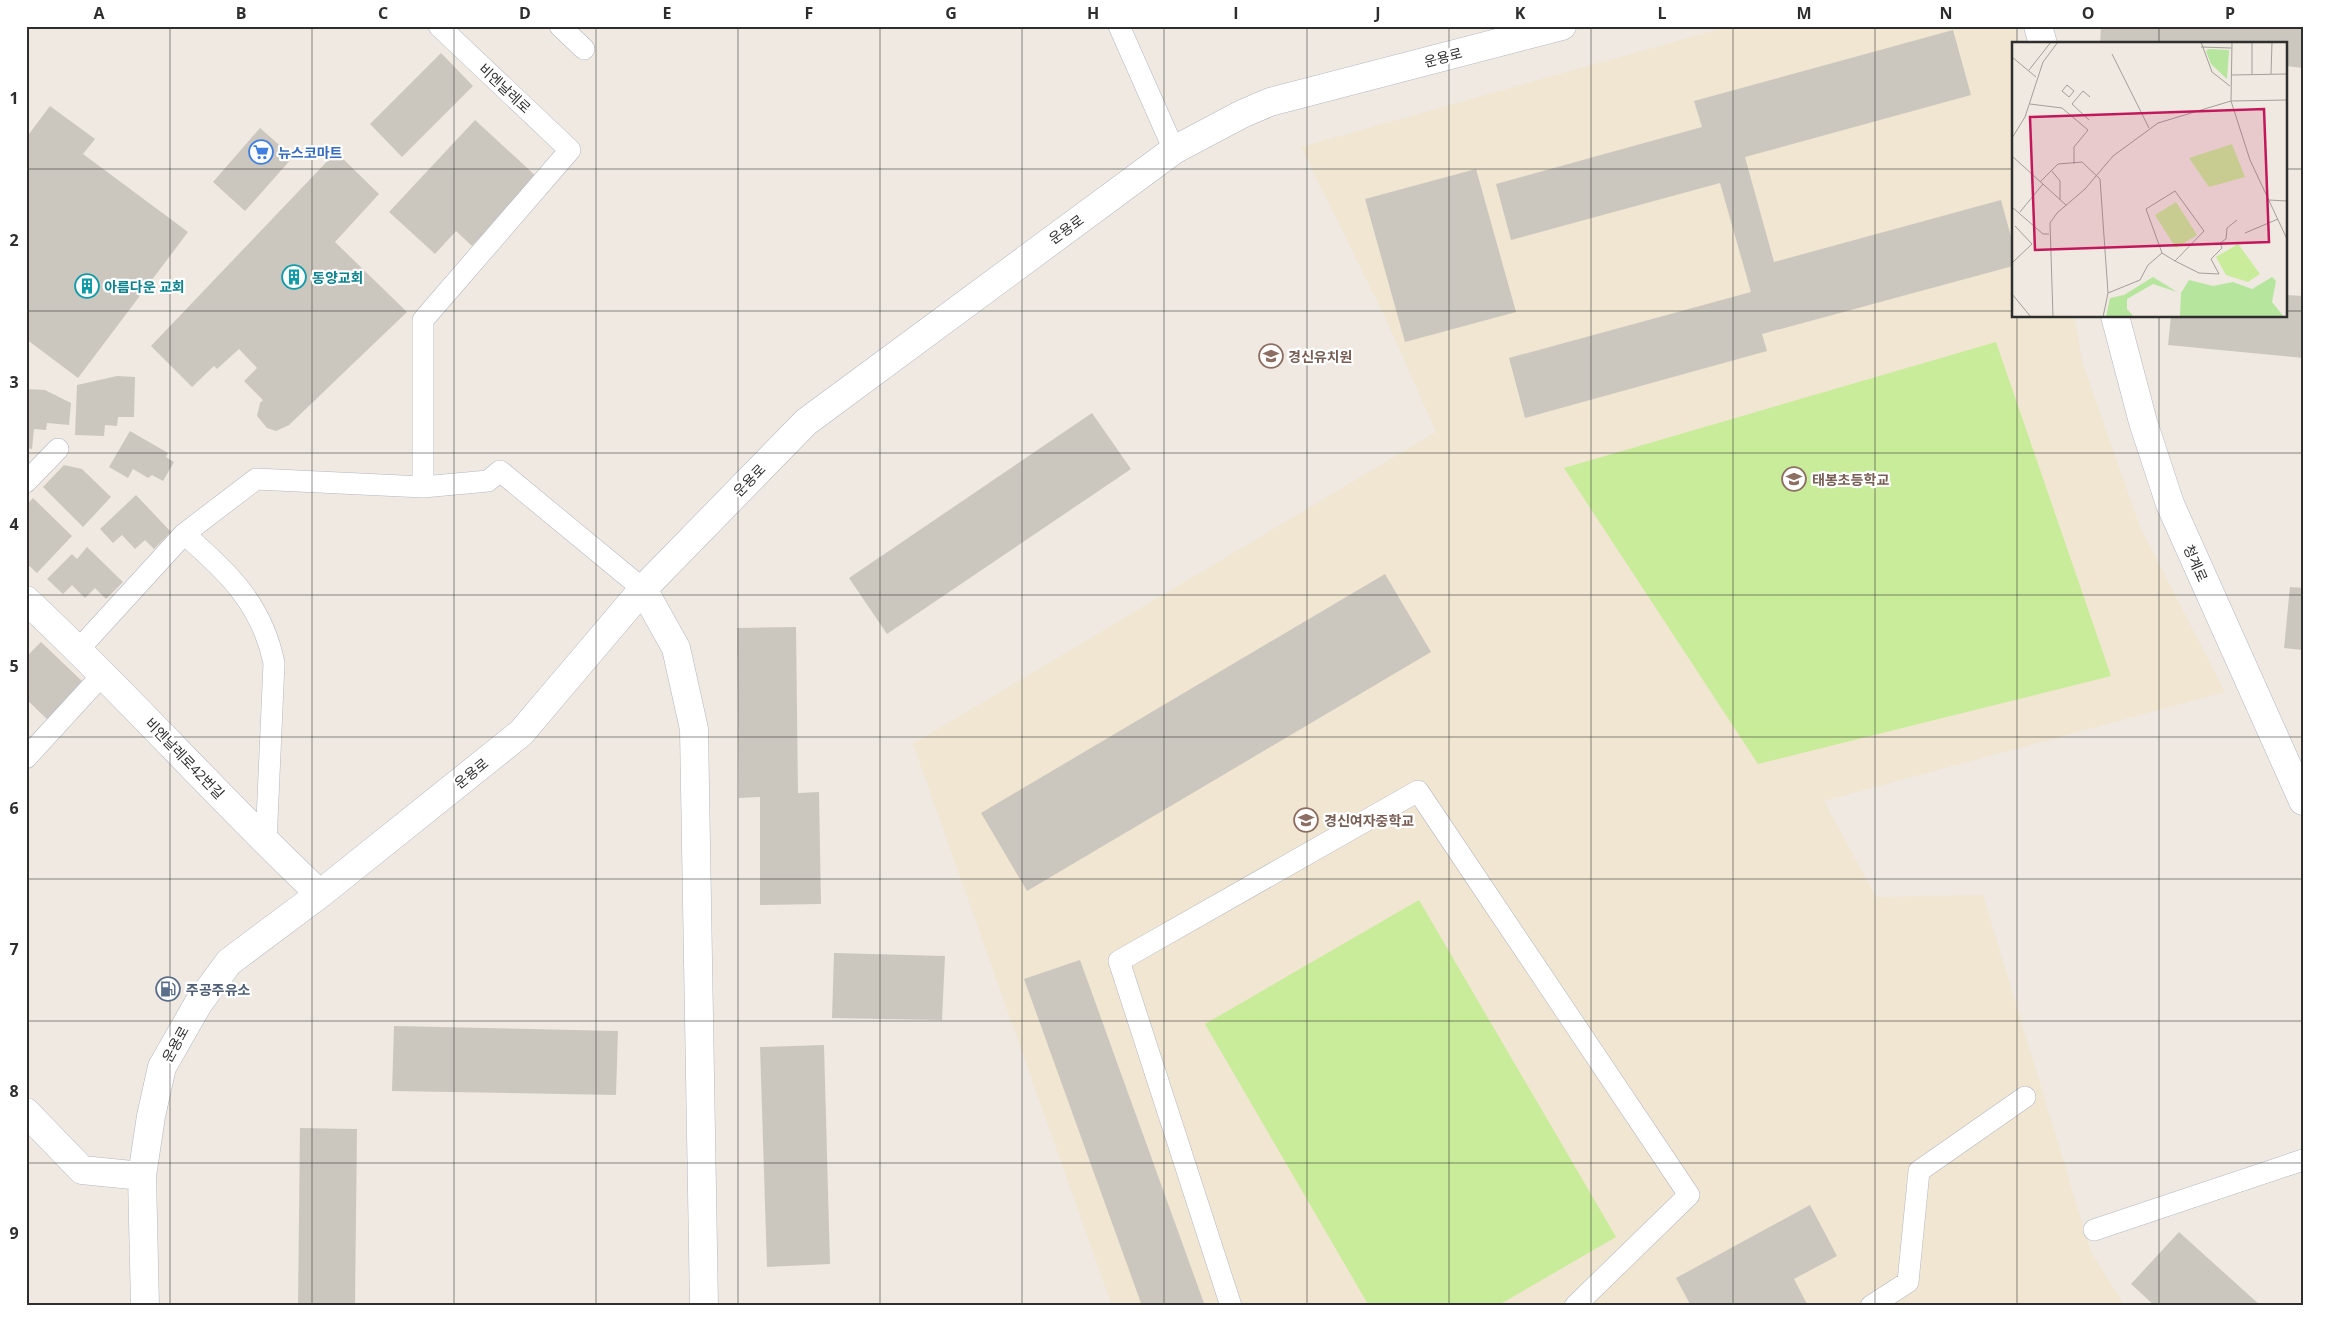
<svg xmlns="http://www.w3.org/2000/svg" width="2329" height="1332" viewBox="0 0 2329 1332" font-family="'Open Sans','Noto Sans KR',sans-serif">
  <rect width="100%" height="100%" fill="#efe9e1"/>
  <!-- education -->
  <path fill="#f0e6d1" d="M1730,26H2015L2018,44H2013V316H2074L2083,364L2140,527L2225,692L1824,801L1876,897L1983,895L2091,1252L2125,1306H1112L913,744L1436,432L1385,317L1301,147Z"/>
  <!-- pitch -->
  <path fill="#c9ec9a" d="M1996,342L2111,676L1758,764L1564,468Z
    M1419,900L1616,1237L1497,1306H1369L1205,1024Z"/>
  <!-- building -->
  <path fill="#cbc7bf" d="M2101,26H2303V68L2285,66V44H2100Z
    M1953,30L1971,95L1745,157L1774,262L2001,200L2013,244V266L1762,334L1767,351L1525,418L1509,358L1751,292L1720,183L1511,240L1496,184L1702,127L1694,101Z
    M441,53L473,86L402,157L370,124Z
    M50,106L95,139L83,154L188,232L78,378L26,339V138Z
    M475,120L537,177L472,246L456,231L435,254L389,212Z
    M260,128L293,157L245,211L213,182Z
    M336,152L379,194L335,242L407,312L289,425L276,431L267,428L257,416L260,403L263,400L244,381L257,368L239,349L217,369L214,366L192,387L151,346Z
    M1476,169L1516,312L1405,342L1365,199Z
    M2285,295L2303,296V358L2168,345L2171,316H2285Z
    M117,376L135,377L134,417H118L117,426L105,425L104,436L75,435L77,385Z
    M26,389L45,390L71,403L69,425L47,423L46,430L34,429L32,449L26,448Z
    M1092,413L1131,469L887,634L849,578Z
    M130,431L168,453L166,457L174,462L163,481L152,475L148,478L133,469L128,478L109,467Z
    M64,465L82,469L111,497L83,527L43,487Z
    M136,495L171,532L154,549L145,540L135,549L122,535L113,543L100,529Z
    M33,498L72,536L37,573L26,563V505Z
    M87,547L123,582L106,599L95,588L85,598L72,585L63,594L47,579L72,554L77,559Z
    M1385,574L1431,652L1027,891L981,813Z
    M2290,587L2303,588V650L2284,648Z
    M796,627L798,793L819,792L821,904L760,905V797L739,798L737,628Z
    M41,642L83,682L47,719L26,699V657Z
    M834,953L945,956L942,1020L832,1018Z
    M1080,960L1205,1306H1142L1024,979Z
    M394,1026L618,1031L616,1095L392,1091Z
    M824,1045L830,1264L767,1267L760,1047Z
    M300,1128L357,1129L355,1306H298Z
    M1810,1205L1837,1256L1794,1279L1808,1306H1691L1676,1278Z
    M2179,1232L2261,1306H2155L2131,1284Z"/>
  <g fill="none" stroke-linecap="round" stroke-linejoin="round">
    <!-- service casing -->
    <g stroke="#b4b7c1" stroke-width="22">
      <path id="service" d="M560,26L584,49
        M1119,26L1174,150
        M26,482L58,449
        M423,487V320L570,150L439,26
        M184,534C227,571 262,604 274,663L266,843
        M79,649L184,534L256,479L423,487L488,481L500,471L643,589
        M26,758L104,673
        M2094,1230L2303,1160
        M1231,1306L1119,961L1418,791L1689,1195L1575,1306
        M1871,1306L1908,1282L1919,1171L2025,1097"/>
    </g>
    <!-- minor casing -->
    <g stroke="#b4b7c1" stroke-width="29">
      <path id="minor" d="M2038,26L2043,44
        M2115,316L2143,422L2170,504L2303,801
        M643,589L676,648L694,729L704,1306
        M26,600C128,695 219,799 320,894
        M26,1112L82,1170L142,1176
        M145,1306L142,1176L151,1116L162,1067L198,1004L229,962L320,894L521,733L643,589L806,422L1174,150L1242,114L1270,102L1562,26"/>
    </g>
    <!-- service -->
    <use href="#service" stroke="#fff" stroke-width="21"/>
    <!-- minor -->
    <use href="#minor" stroke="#fff" stroke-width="28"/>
  </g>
  <!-- grid -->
  <path fill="none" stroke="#2e2e2e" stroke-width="1" stroke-opacity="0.55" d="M170,26V1306M312,26V1306M454,26V1306M596,26V1306M738,26V1306M880,26V1306M1022,26V1306M1164,26V1306M1307,26V1306M1449,26V1306M1591,26V1306M1733,26V1306M1875,26V1306M2017,26V44M2159,26V44M26,169H2013M2285,169H2303M26,311H2013M2285,311H2303M2017,316V1306M2159,316V1306M26,453H2303M26,595H2303M26,737H2303M26,879H2303M26,1021H2303M26,1163H2303"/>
  <!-- icons -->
  <defs>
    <g id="supermarket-ring" transform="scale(1.25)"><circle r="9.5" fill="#fff" stroke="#3f7fe0" stroke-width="1.5"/><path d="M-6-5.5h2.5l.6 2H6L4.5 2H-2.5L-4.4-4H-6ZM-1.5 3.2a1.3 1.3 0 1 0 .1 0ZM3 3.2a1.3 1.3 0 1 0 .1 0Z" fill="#3f7fe0"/></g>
    <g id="building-ring" transform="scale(1.25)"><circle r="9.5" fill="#fff" stroke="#0f9aa8" stroke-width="1.5"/><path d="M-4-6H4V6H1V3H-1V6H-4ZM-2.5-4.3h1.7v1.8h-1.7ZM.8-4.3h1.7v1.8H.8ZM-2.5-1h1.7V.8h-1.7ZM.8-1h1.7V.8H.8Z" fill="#0f9aa8"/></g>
    <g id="school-ring" transform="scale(1.25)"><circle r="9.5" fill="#fff" stroke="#8d6e63" stroke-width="1.5"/><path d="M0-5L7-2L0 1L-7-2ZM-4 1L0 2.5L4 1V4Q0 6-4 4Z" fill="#8d6e63"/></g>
    <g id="fuel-ring" transform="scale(1.25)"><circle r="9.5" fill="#fff" stroke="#5c6f8a" stroke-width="1.5"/><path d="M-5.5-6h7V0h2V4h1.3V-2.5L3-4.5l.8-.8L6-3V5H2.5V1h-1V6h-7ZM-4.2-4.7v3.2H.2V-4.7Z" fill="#5c6f8a"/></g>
  </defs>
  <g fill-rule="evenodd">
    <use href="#supermarket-ring" x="261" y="152"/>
    <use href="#building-ring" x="294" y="277"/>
    <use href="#building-ring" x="87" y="286"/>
    <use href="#school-ring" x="1271" y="356"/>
    <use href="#school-ring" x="1794" y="479"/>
    <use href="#school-ring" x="1306" y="820"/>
    <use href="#fuel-ring" x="168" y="989"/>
  </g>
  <g text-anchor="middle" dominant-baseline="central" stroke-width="4.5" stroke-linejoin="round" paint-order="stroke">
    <!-- street labels -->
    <g font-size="14" fill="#2e2e2e" stroke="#fff">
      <text transform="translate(1443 57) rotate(-15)">운용로</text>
      <text transform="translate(505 88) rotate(43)">비엔날레로</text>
      <text transform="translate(1066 229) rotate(-36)">운용로</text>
      <text transform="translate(749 480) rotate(-46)">운용로</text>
      <text transform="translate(2196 563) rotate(66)">청계로</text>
      <text transform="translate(185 758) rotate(46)">비엔날레로42번길</text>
      <text transform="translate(471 773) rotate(-39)">운용로</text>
      <text transform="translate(175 1044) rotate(-61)">운용로</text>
    </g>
    <!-- shop labels -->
    <g font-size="14" font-weight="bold" fill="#366cbe" stroke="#fff" text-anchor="start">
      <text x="278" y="152">뉴스코마트</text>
    </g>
    <!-- culture labels -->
    <g font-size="14" font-weight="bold" fill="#0d838f" stroke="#fff" text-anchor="start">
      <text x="312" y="277">동양교회</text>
      <text x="104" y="286">아름다운 교회</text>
    </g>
    <!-- education labels -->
    <g font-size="14" font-weight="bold" fill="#785e54" stroke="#fff" text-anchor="start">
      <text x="1288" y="356">경신유치원</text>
      <text x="1812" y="479">태봉초등학교</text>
      <text x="1324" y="820">경신여자중학교</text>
    </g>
    <!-- service labels -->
    <g font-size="14" font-weight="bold" fill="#4e5e75" stroke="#fff" text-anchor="start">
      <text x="186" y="989">주공주유소</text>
    </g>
  </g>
  <!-- overview -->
  <g transform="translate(2012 42)">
    <rect width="275" height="275" fill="#efe9e1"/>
    <path d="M197,7L217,8L215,37L199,22L194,9ZM141,235L165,250L141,242L115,257V267L122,275H94L98,256L112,253ZM260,235L264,239L260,260L272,275H168L169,251L177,238L201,244L221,240L240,247Z" fill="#b6e59e"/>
    <path d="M220,102L233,135L197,145L177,116ZM164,160L185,193L164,206L143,173ZM226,202L248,232L236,240L214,233L204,215Z" fill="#c9ec9a"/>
    <path fill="none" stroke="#a29e99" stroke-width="1" d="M189,0L200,30L218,44M220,0L219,59L238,118L275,197M189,5L219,6M100,12L137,86M0,15L24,35M17,28L39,0M240,32V0M259,32L260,0M219,33L275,32M55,43L62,49L57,55L50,49ZM18,62L50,66L76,88L62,105V122M77,78L60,62L71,49L78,55M0,96L13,75L31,20L46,0M0,114L54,163M39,128L48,139V158M28,140L46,122L70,120L88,137L96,251L91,275M257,158L275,159M0,165L31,192H37M8,170L31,142M233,191L266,177M163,219L192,189L163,149L134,167L150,211L163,219L187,231L207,232L199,217L210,206L208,201L214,197L215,186L225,178M0,221L20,202L3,184M96,251L128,238L136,223L150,211M0,252L19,275M41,275L38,181L45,171L73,147L101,114L146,81L219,59L275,58"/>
    <path fill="#c2185b" fill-opacity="0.15" stroke="#c2185b" stroke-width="2.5" d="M252,67L257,200L23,208L18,75Z"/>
    <rect width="275" height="275" fill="none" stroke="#2e2e2e" stroke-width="2.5"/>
  </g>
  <!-- border -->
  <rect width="2329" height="1332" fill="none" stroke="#ffffff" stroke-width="55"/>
  <rect x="28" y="28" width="2274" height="1276" fill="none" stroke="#2e2e2e" stroke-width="2"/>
  <g font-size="16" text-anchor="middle" font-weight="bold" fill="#2e2e2e">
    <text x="99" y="19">A</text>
    <text x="241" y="19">B</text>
    <text x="383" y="19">C</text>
    <text x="525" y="19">D</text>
    <text x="667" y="19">E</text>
    <text x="809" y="19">F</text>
    <text x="951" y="19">G</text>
    <text x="1093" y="19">H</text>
    <text x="1236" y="19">I</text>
    <text x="1378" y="19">J</text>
    <text x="1520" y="19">K</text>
    <text x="1662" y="19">L</text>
    <text x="1804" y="19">M</text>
    <text x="1946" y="19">N</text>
    <text x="2088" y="19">O</text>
    <text x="2230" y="19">P</text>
    <text x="14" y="104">1</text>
    <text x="14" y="246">2</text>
    <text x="14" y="388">3</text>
    <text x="14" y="530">4</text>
    <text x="14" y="672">5</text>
    <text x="14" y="814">6</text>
    <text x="14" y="955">7</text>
    <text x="14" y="1097">8</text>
    <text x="14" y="1239">9</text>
  </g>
</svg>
